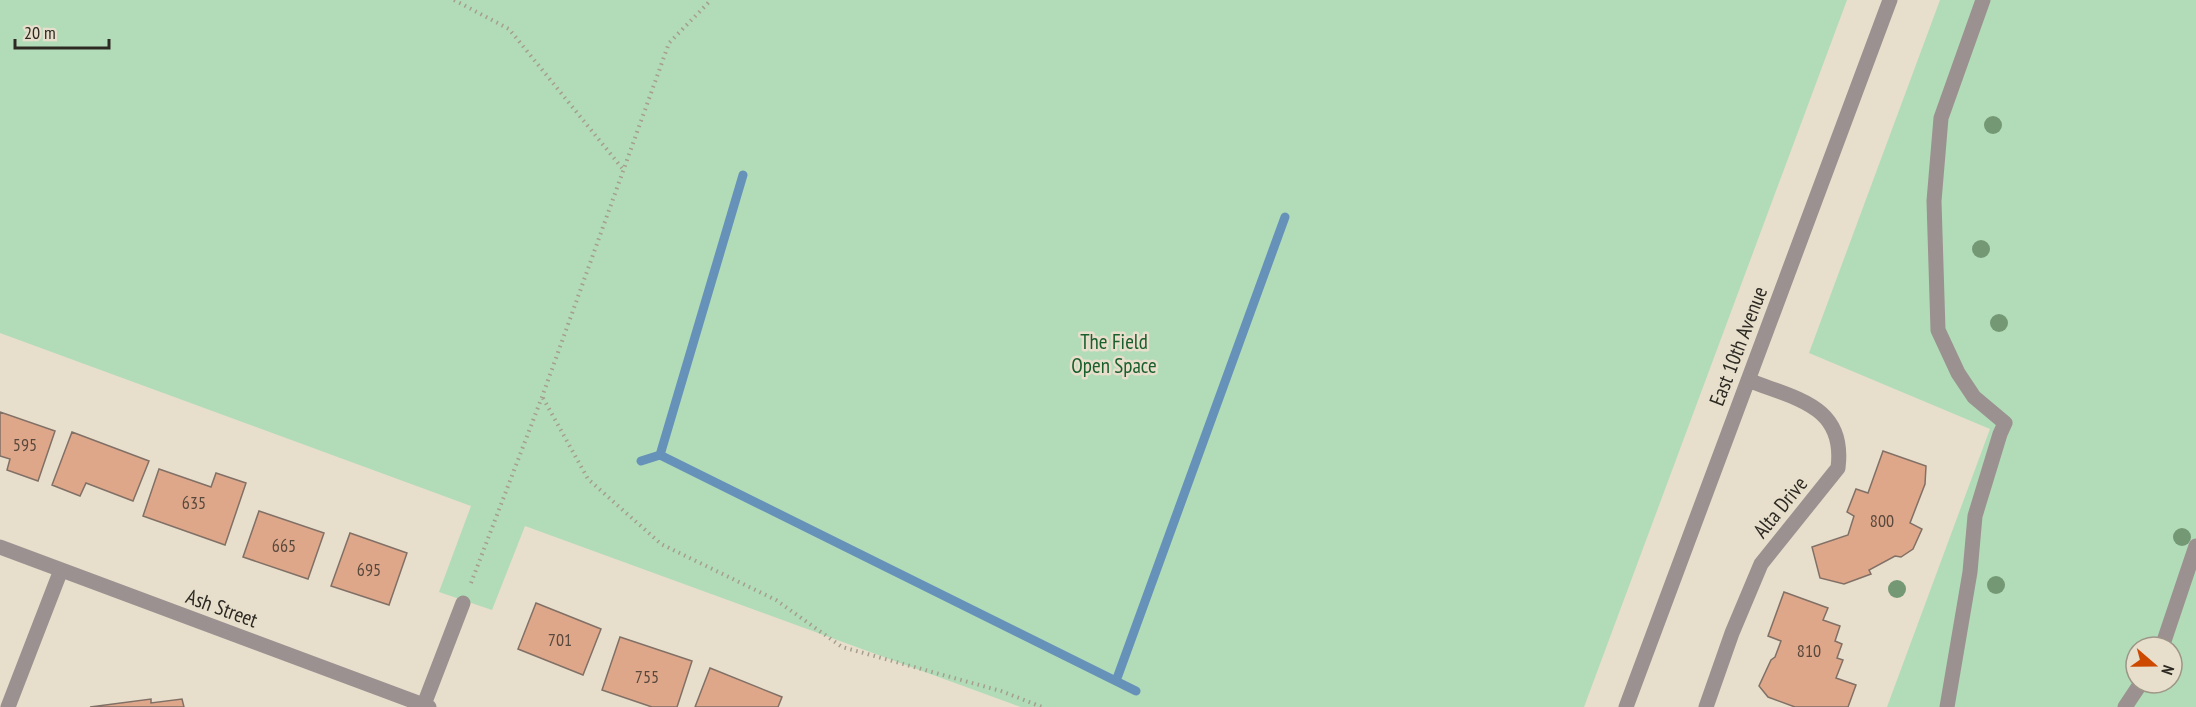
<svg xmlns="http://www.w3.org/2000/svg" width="2196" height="707" viewBox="0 0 2196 707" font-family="'PT Sans Narrow',sans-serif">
  <rect width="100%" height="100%" fill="#e7decb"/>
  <!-- green -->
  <path fill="#b2dcb8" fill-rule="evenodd" d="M0,0H1847L1584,707H1021L525,526L492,610L439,592L471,506L0,333Z
    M1940,0H2196V707H1887L1990,429L1809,353ZM2136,647H2172V683H2136Z"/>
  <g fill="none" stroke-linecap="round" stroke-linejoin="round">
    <!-- stream -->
    <path stroke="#6692ba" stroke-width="9" d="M743,175L660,455L1136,691
      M641,461L660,455
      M1116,681L1285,217"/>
  </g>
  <!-- building -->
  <path fill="#dea78a" stroke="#817066" stroke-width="1.5" d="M0,412L55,431L38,481L7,470L10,459L0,456Z
    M72,432L149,461L133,501L86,483L80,496L52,485Z
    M1883,451L1926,466L1925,484L1910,523L1922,529L1913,549L1901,557L1895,556L1869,570L1871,574L1844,584L1820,578L1812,547L1848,535L1854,516L1847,512L1856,489L1868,493Z
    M159,469L211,487L216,473L246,483L225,545L143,516Z
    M259,511L324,533L308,579L243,557Z
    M350,533L407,553L389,605L331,586Z
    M1784,592L1828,608L1823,620L1840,626L1835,641L1842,644L1837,658L1843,660L1836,678L1856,685L1848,707H1795L1768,697L1759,686L1771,660L1775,657L1781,641L1768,636Z
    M536,603L601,629L583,675L518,649Z
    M620,637L692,661L677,707H652L602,690Z
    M710,668L782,697L778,707H695Z
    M151,699V703L182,699L184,707H90Z"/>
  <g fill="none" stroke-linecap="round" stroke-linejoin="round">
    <!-- path -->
    <path stroke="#a59e8f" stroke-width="4" stroke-dasharray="1.5 4.5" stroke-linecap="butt" d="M454,0L509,29L622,168
      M543,398L588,479L661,544L776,600L842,647L1001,691L1042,707
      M471,583L542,397L669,43L711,0"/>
    <!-- service -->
    <path stroke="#9b9190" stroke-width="15" d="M2162,647L2196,546
      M1947,707L1970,572L1975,516L2000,434L2005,423L1974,397L1958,373L1938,330L1934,201L1941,118L1983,0
      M2125,707L2141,683"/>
    <!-- minor -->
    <path stroke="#9b9190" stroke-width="15" d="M0,547L429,707
      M8,707L61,570
      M423,707L463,603
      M1626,707L1890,0
      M1706,707L1732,633L1761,564L1838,468C1846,405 1795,399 1748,380"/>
  </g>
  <!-- trees -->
  <g fill="#759874">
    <circle cx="1993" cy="125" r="9"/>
    <circle cx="1981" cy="249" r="9"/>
    <circle cx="1999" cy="323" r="9"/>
    <circle cx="2182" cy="537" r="9"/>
    <circle cx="1996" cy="585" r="9"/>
    <circle cx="1897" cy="589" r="9"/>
  </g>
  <g text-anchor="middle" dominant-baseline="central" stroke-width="5" stroke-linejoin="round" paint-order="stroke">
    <!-- number labels -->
    <g font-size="18" fill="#59493d">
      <text x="25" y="444">595</text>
      <text x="194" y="502">635</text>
      <text x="1882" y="520">800</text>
      <text x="284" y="545">665</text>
      <text x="369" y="569">695</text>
      <text x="560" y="639">701</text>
      <text x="1809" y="650">810</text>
      <text x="647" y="676">755</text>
    </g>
    <!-- park labels -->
    <g font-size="21" fill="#185f2c" stroke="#e7decb">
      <text x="1114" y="341">The Field<tspan x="1114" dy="24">Open Space</tspan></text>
    </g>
    <!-- street labels -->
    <g font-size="21" fill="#2d2a23" stroke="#e7decb">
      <text transform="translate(1738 346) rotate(-69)">East 10th Avenue</text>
      <text transform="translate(1780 507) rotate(-51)">Alta Drive</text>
      <text transform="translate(222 608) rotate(20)">Ash Street</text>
    </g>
  </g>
  <!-- north arrow -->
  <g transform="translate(2154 665) rotate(110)"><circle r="28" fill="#e7decb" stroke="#9d9688" stroke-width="1.5"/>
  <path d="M0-4.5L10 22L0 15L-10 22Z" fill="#cd4900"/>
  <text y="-9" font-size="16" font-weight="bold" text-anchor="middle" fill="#2d2a23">N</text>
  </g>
  <!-- scale -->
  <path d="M15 39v9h94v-9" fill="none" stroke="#2d2a23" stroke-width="3"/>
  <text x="24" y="39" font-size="18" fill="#2d2a23" stroke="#e7decb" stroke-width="4.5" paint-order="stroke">20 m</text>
</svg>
